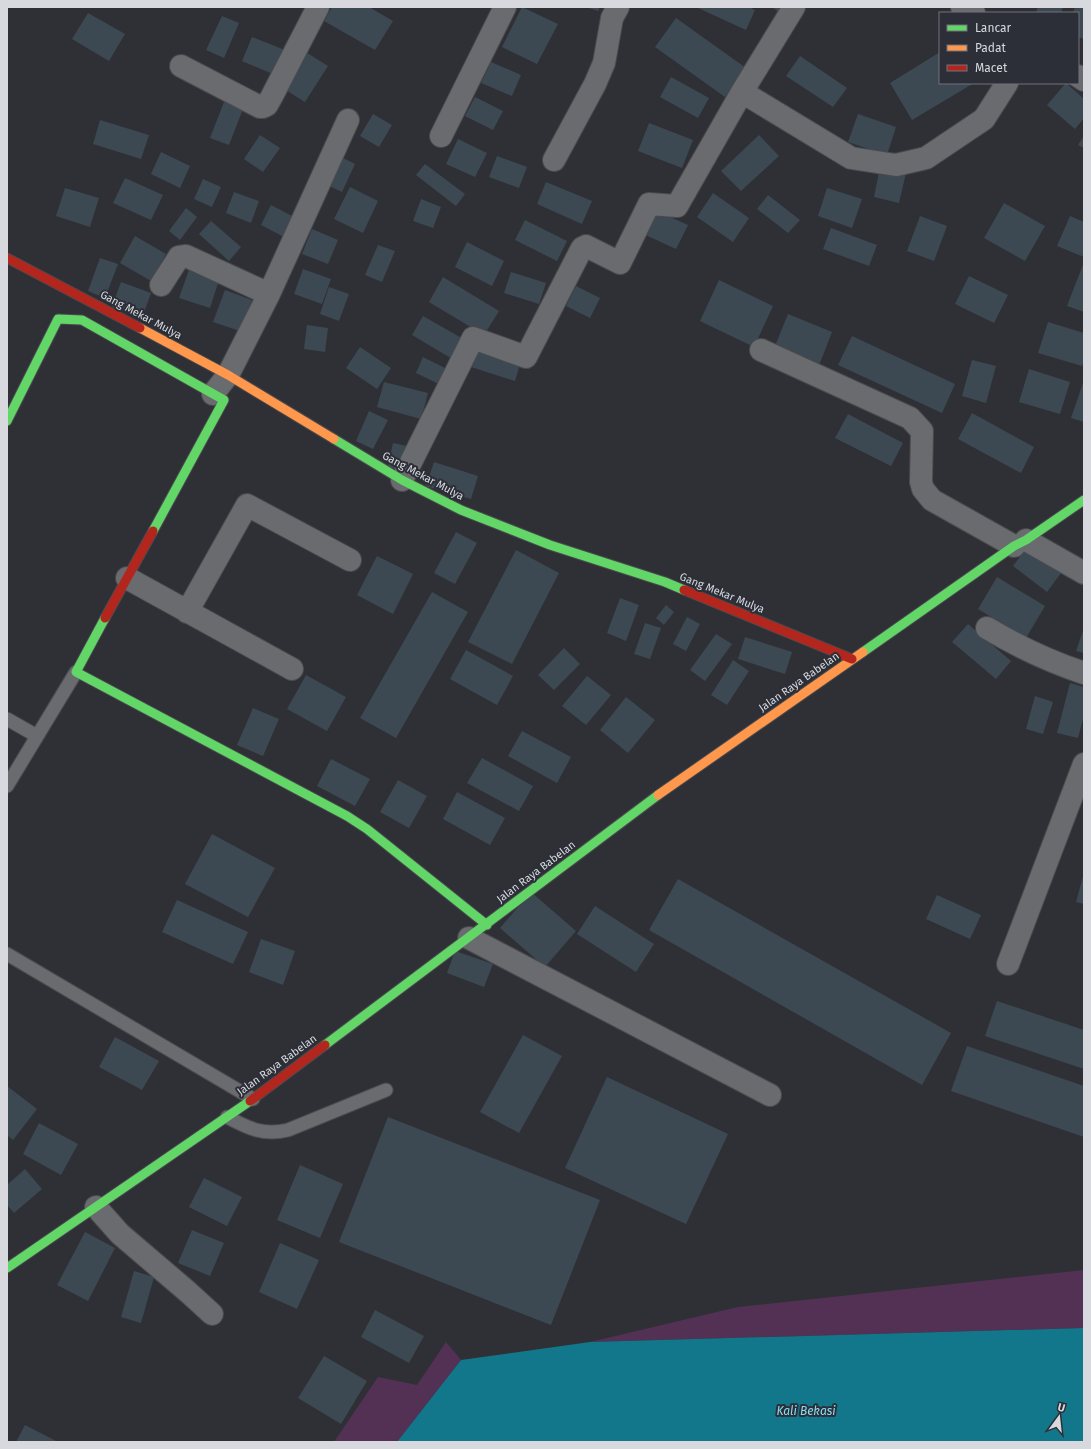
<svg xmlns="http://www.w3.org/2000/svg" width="1091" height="1449" viewBox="0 0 1091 1449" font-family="'Fira Sans',sans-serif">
  <rect width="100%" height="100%" fill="#2f3035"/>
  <!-- green -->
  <path fill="#533155" d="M1084,1270V1328L590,1342L738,1307Z
    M446,1342L461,1360L397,1442H334L378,1377L417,1385Z"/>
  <!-- water -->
  <path fill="#13778b" d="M1084,1328V1442H397L461,1360L590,1342Z"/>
  <!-- building -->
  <path fill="#3c4953" d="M332,7H369L393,21L375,50L324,21Z
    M522,7L558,24L537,64L502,47Z
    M586,7H600L598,11Z
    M698,7H749L755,10L746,30L698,8Z
    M772,7H787L781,14Z
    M1038,7H1063L1061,13H1036Z
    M1075,7H1084V39L1078,37V13H1073Z
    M88,13L125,34L109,61L72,39Z
    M222,16L239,23L224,58L206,50Z
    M676,18L746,68L725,97L655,47Z
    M252,37L285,50L275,75L242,61Z
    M304,51L328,66L305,102L281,87Z
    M940,52V83H974L912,120L890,83Z
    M800,56L847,88L833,107L786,76Z
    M491,62L521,75L512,96L481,83Z
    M671,77L709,98L698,118L660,97Z
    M1066,83L1084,99V118L1075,129L1047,105Z
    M475,97L503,111L493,130L465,116Z
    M224,102L243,109L229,145L210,138Z
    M373,114L392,125L379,147L360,136Z
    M858,114L896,127L887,155L848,142Z
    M100,120L149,135L141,159L93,144Z
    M649,123L693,140L682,168L638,151Z
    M260,135L280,148L263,172L244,159Z
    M759,135L779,156L741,191L721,171Z
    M1084,136V148L1078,145Z
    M458,139L487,153L475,177L446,164Z
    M161,152L190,166L180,188L151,174Z
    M339,156L355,164L342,192L325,184Z
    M497,156L527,167L519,188L489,177Z
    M425,164L465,194L456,206L416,175Z
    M880,167L906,173L899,203L874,197Z
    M125,178L163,195L151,220L113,203Z
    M203,179L221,187L212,207L194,199Z
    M546,182L592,201L582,224L537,204Z
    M350,187L378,201L363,233L334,219Z
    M65,188L99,198L90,227L56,216Z
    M827,188L862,199L852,228L818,216Z
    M234,192L259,201L251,223L226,213Z
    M713,193L749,218L733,242L697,217Z
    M768,195L800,220L788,233L757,209Z
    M421,199L441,207L433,228L413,221Z
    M1004,203L1045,226L1025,261L984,238Z
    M271,205L294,217L284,237L261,225Z
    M186,208L197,217L180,240L169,231Z
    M650,208L688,225L676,249L639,232Z
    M920,216L947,226L934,261L907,251Z
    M1070,216L1084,222V257L1057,246Z
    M525,220L567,241L557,261L515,240Z
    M211,221L241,247L229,261L199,234Z
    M831,228L877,245L869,266L823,249Z
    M312,229L338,240L328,264L302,254Z
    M135,236L166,254L151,281L120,263Z
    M467,242L504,261L492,286L455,267Z
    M378,245L395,251L382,282L365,275Z
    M100,258L118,264L105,298L88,291Z
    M1084,262V312L1067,306Z
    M191,264L221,274L210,308L179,298Z
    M303,269L331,279L322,304L294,294Z
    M511,272L546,283L539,304L504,293Z
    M969,276L1008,295L994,323L955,304Z
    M443,277L499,311L484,335L429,302Z
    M719,280L773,306L754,347L700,321Z
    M121,282L151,293L142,318L112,307Z
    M576,286L600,298L590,318L566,306Z
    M329,287L349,294L339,321L320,314Z
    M225,290L252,300L240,331L213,322Z
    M788,314L832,332L818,368L773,351Z
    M423,316L465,340L454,360L412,335Z
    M1048,322L1084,333V360L1082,366L1038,353Z
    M307,325L328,328L325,352L304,349Z
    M852,336L955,384L942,413L838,365Z
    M479,344L522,357L515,381L471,367Z
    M360,347L391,368L377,389L346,368Z
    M423,357L451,371L443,386L416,373Z
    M972,360L996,366L986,403L962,396Z
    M1029,369L1070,382L1060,414L1019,402Z
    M1084,380V422L1071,418Z
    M384,382L428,393L421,419L377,407Z
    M369,411L388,420L373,449L356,441Z
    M972,413L1034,447L1021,473L958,439Z
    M848,414L903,443L891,466L835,438Z
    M393,443L407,446L401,470L388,467Z
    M434,462L478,476L471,499L426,486Z
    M456,532L477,543L455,584L434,573Z
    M1027,547L1061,573L1047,592L1013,566Z
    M516,550L559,573L512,664L468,642Z
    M377,556L413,574L393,614L357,595Z
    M997,577L1045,606L1026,638L978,609Z
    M432,592L468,612L396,738L360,718Z
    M620,598L639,605L626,641L607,633Z
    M666,605L674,612L664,625L656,618Z
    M687,617L700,624L686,651L673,644Z
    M645,623L661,628L650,659L634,654Z
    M968,624L1011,661L996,679L952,642Z
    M1084,628V653L1076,651Z
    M716,634L732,644L705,681L690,670Z
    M745,637L792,652L785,674L738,659Z
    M564,648L580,664L554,690L538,675Z
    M466,650L513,676L497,705L450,679Z
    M733,660L749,671L727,705L711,695Z
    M306,675L346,697L327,731L287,709Z
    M587,676L611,695L586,725L562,706Z
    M1070,683L1084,687V715L1078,738L1057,733Z
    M1035,696L1053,702L1043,734L1026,729Z
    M626,697L655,720L628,753L600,730Z
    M253,708L279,719L263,756L237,745Z
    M522,731L571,757L557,783L508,756Z
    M482,758L533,786L519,811L467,783Z
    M331,759L370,779L355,806L317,786Z
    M398,780L427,796L409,828L380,812Z
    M457,792L505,818L490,845L443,819Z
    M212,834L275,868L248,917L185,884Z
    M1084,873V904L1076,902Z
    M678,879L951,1033L922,1085L649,930Z
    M531,892L576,931L545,967L500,928Z
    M937,895L981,915L970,939L926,919Z
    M177,900L248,932L233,964L162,932Z
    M595,906L654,944L636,972L577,934Z
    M261,939L295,951L283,985L249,972Z
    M455,951L493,964L484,987L447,973Z
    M997,1001L1084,1030V1069L985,1036Z
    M523,1035L562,1056L519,1133L480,1112Z
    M115,1037L159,1061L142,1090L99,1067Z
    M967,1046L1084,1086V1137L951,1091Z
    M607,1077L728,1134L686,1224L565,1168Z
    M7,1086L37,1109L13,1140L7,1135Z
    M388,1117L600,1200L551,1325L339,1242Z
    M39,1123L78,1144L61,1175L23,1154Z
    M300,1165L343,1184L320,1238L277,1220Z
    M25,1169L42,1189L14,1213L7,1205V1185Z
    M204,1178L242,1197L227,1226L189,1207Z
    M192,1230L224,1243L210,1276L178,1263Z
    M85,1232L115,1248L88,1301L57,1285Z
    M280,1243L319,1260L297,1309L259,1292Z
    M134,1271L154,1277L141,1323L121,1317Z
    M375,1310L424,1336L409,1363L361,1337Z
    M324,1356L367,1381L341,1424L298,1398Z
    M25,1425L56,1441L55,1442H16Z"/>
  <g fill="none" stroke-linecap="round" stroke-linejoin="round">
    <!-- lane casing -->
    <g stroke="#4a4b4f" stroke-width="15">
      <path id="lane" d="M7,719L37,736
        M7,786L76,672
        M7,954L253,1099
        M227,1117C248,1128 263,1136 288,1130L386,1090"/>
    </g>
    <!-- street casing -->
    <g stroke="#4a4b4f" stroke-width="24">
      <path id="street" d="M962,7L974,13
        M181,66L260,107H263L267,105L272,96L318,7
        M1078,76L1084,80
        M742,92L851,158L896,165L926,158L984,119L1007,83
        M441,136L505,7
        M554,160L595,84L604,63L612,18L618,7
        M161,285L179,257L186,256L269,294
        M761,350L910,418L922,431L921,482L923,489L932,500L1014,546
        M213,394L228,375L269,294L348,120
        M402,480L473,338L526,357L582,248L586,246L620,263L649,204L677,206L742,92L794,7
        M1026,540L1084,573
        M127,578L292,669
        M187,612L247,505L350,560
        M987,628C1017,646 1051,662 1084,673
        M469,938L770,1095
        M1008,964L1084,764
        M96,1207L120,1234L188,1292L212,1314"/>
    </g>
    <!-- fast casing -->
    <g stroke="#4a4b4f" stroke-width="11">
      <path id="fast" d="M7,421L58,319L82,320L224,400L153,531
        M334,439L402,480L461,510L550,545L665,582L684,590
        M105,618L76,672L347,816L367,829L487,925
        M863,652L1014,546L1026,540L1084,500
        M325,1045L658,795
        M7,1268L250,1101"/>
    </g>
    <!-- slow casing -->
    <g stroke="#4a4b4f" stroke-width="11">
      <path id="slow" d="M140,328L228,375L334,439
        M658,795L863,652"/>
    </g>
    <!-- jam casing -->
    <g stroke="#4a4b4f" stroke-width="11">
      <path id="jam" d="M7,258L140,328
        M684,590L852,659
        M105,618L153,531
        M250,1101L325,1045"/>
    </g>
    <!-- lane -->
    <use href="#lane" stroke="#6a6b6e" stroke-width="13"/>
    <!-- street -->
    <use href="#street" stroke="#6a6b6e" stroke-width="22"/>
    <!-- fast -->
    <use href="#fast" stroke="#63d668" stroke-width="9"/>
    <!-- slow -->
    <use href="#slow" stroke="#ff974d" stroke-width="9"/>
    <!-- jam -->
    <use href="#jam" stroke="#b3261e" stroke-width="9"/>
  </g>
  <g text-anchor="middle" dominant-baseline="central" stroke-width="4" stroke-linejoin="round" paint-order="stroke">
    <!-- street labels -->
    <g font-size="11" fill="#d7d9de" stroke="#2c2f38">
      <text transform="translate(141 315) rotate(28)">Gang Mekar Mulya</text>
      <text transform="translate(423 476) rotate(28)">Gang Mekar Mulya</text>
      <text transform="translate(722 593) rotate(22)">Gang Mekar Mulya</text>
      <text transform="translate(799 682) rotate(-35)">Jalan Raya Babelan</text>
      <text transform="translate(536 872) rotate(-37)">Jalan Raya Babelan</text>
      <text transform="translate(277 1065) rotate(-36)">Jalan Raya Babelan</text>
    </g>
    <!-- water labels -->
    <g font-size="12" font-style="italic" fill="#8adff6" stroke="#2c2f38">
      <text x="806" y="1411">Kali Bekasi</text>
    </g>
  </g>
  <!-- border -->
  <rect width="1091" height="1449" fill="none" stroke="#d7d9de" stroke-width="16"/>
  <!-- legend -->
  <rect x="939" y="12" width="140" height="72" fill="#2c2f38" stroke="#70737a"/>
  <rect x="947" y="25" width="20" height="6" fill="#63d668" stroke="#70737a"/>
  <text x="975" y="32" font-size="12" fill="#d7d9de">Lancar</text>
  <rect x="947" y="45" width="20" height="6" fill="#ff974d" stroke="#70737a"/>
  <text x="975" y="52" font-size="12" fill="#d7d9de">Padat</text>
  <rect x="947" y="65" width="20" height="6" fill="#b3261e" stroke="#70737a"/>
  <text x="975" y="72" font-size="12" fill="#d7d9de">Macet</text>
  <!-- north arrow -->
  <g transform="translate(1059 1417) rotate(15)" stroke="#2c2f38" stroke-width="3" paint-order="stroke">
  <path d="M0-3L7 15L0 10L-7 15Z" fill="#d7d9de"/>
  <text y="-6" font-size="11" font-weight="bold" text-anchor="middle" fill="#d7d9de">U</text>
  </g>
</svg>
